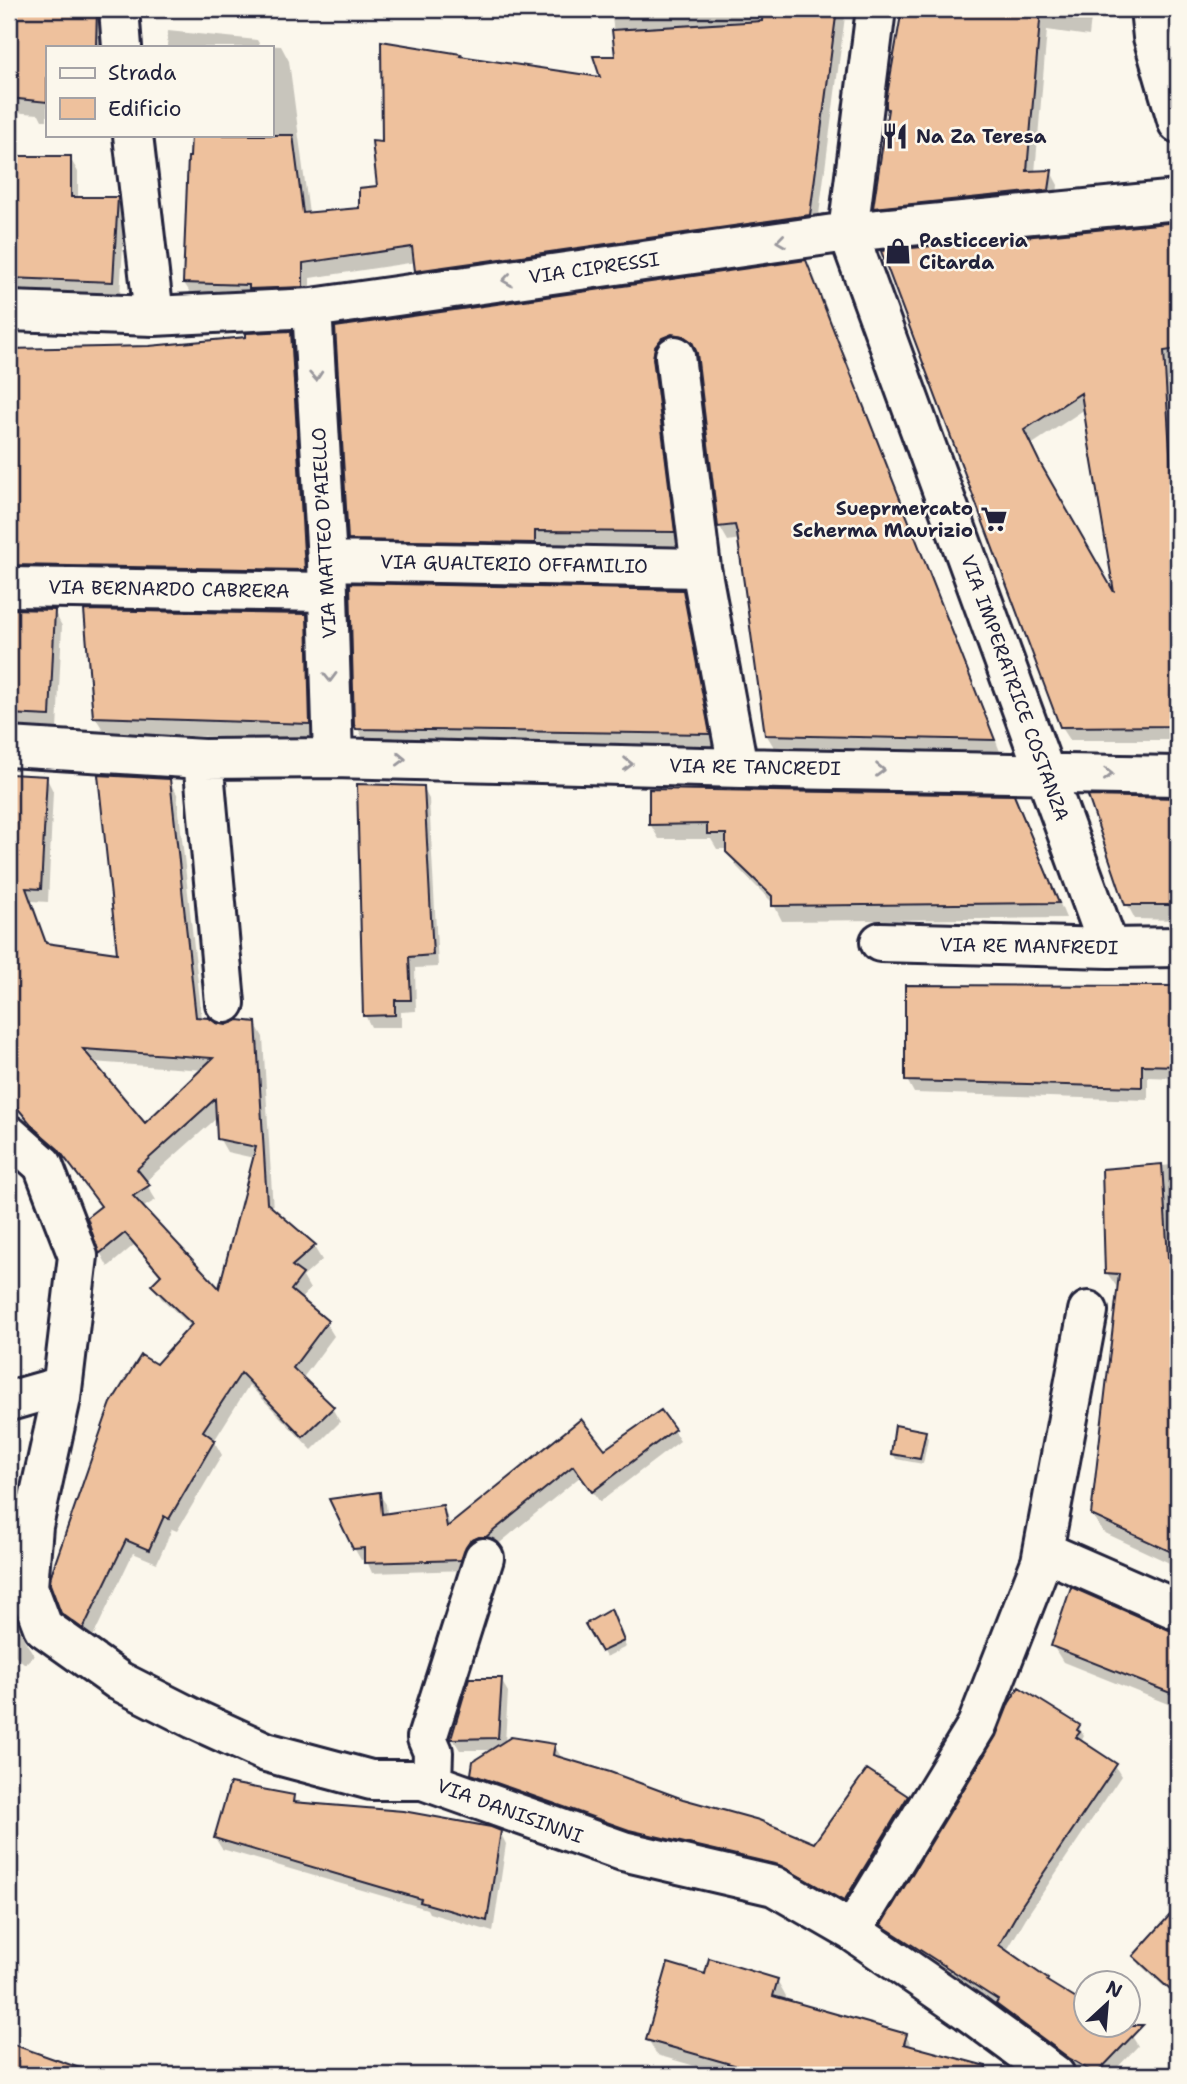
<svg xmlns="http://www.w3.org/2000/svg" width="1187" height="2084" viewBox="0 0 1187 2084" font-family="'Shantell Sans',sans-serif">
  <rect width="100%" height="100%" fill="#fbf7ec"/>
  <filter id="ink" filterUnits="userSpaceOnUse"><feTurbulence type="fractalNoise" baseFrequency=".0143" numOctaves="2"/><feDisplacementMap in="SourceGraphic" scale="14" xChannelSelector="R" yChannelSelector="G"/><feConvolveMatrix kernelMatrix="1 2 1 2 8 2 1 2 1" color-interpolation-filters="sRGB"/></filter>
  <g filter="url(#ink)">
    <!-- shadow -->
    <path fill="#0003" fill-rule="evenodd" d="M9,9H107L105,47H47V120H42L39,114L9,112Z
      M153,9H201L199,16Z
      M611,9H846L817,230L425,285L417,271L416,262L310,278V301L193,297L184,283L193,135H271V47H167L168,31L257,40L260,45L281,46L289,61L309,214L361,210L379,187L384,143L461,57L603,79L617,58Z
      M904,9H1092L1089,36L1047,30L1035,173L1051,172L1058,185L1056,203L882,220L875,207L890,112L887,108Z
      M9,158H70L78,172V199H117L125,213L120,296L9,292Z
      M1178,224V740H1070L1061,726L883,252ZM1085,409L1117,600L1046,477L1031,445Z
      M805,262L814,276L1001,754L775,749L766,734L740,539L728,541L720,527L699,354L694,350L682,348V546L542,545V557L358,553L349,539L337,328Z
      M290,333L299,348L313,584L9,582V348H26L28,350L149,348Z
      M682,591L691,607L717,749L366,744L356,725Z
      M9,611H54L62,626L57,730L9,729Z
      M306,615L315,632L319,740L105,733L95,717Z
      M9,776L46,777L53,791L48,902L32,901L48,945L119,955L169,781L177,794L202,1019L226,1027L255,1023L263,1037L273,1211L314,1247L322,1260L303,1277L310,1289L300,1300L326,1323L334,1336L302,1379L332,1408L340,1422L312,1450L249,1385L214,1441L222,1455L177,1531L172,1529L157,1563L133,1553L91,1641L71,1627L63,1612L156,1366L192,1327L161,1298L153,1285L161,1277L134,1245L108,1267L101,1254L89,1218L101,1208L68,1163L45,1143L9,1100ZM92,1062L203,1070L145,1125ZM218,1117L219,1138L227,1152L254,1158L220,1292L142,1208L156,1200L145,1182Z
      M423,788L429,799L438,967L415,968L416,1011L401,1012V1027H371L365,1015Z
      M1013,797L1022,812L1066,918L782,921L773,903L737,867L728,849H717L711,839H659L650,824Z
      M1090,798L1178,800V920L1135,919L1127,904Z
      M907,987L1178,988V1078L1148,1077V1100L914,1093L907,1080Z
      M1178,1141V1567L1103,1532L1092,1515L1119,1290L1107,1273L1104,1171L1173,1165L1172,1142Z
      M581,1422L604,1452L673,1430L680,1441L600,1502L581,1476L467,1570L372,1573L366,1559L361,1560L354,1548L379,1494L386,1504L387,1515L442,1507L448,1518L450,1527Z
      M925,1432L928,1438L923,1464L896,1459L893,1453Z
      M9,1603L25,1641L34,1655L25,1664L9,1650Z
      M613,1616L626,1647L606,1657L587,1624Z
      M1169,1632L1178,1633V1708L1063,1662L1053,1646Z
      M501,1680L508,1692L505,1743L554,1745L563,1760L814,1845L907,1797L917,1815L854,1917L483,1791L473,1773L494,1750H460L453,1739Z
      M1078,1726L1084,1736L1082,1740L1084,1743L1115,1766L1121,1776L1027,1916L1006,1952L1047,1981L1086,2024H1114L1132,2036L1138,2046L1110,2075H1088L1076,2068L1004,2014L998,2005L889,1935L883,1925Z
      M293,1797L297,1804L500,1832L506,1844L493,1932L429,1913L427,1909L222,1849L215,1838Z
      M1178,1909V1999L1140,1965L1135,1956Z
      M706,1976L777,1980L786,1996L785,2001L906,2036L913,2048L948,2058L978,2075H726L657,2055L648,2039Z
      M9,2044L96,2075H9Z"/>
    <!-- building -->
    <path fill="#eec19d" stroke="#22223b" stroke-width="2" fill-rule="evenodd" d="M9,9H97L96,47H47V102L9,98Z
      M763,9H837L810,215L415,271L412,247L303,263V287L249,289V285L183,283L188,157H190L191,135H293L303,213L359,208V188L377,186L372,141L382,142L381,41L461,54L460,56L600,77L593,56H615L612,30L762,21Z
      M902,9H1041L1027,171L1052,170L1049,190L873,208L888,109L886,108V101Z
      M9,156H71V197H118L113,282L9,278Z
      M1178,222V349L1164,351L1178,585V726L1060,727L881,251ZM1081,393L1089,444L1114,592L1039,461L1024,430Z
      M806,260L995,740L765,735L737,533L735,525L718,527L697,353L692,342L683,336L672,334L662,338L655,347L653,358L675,532L535,531V543L348,540L335,327Z
      M291,331L305,570L9,565V349L149,346L246,337V333Z
      M350,583L683,590L710,734L356,729L354,725Z
      M9,609L55,610L50,716L9,714Z
      M84,610L307,614L310,724L93,717Z
      M9,774L47,776L41,889L26,888L46,943L117,953L98,775L170,779L196,1017L209,1018L216,1023L226,1025L238,1020L256,1022L267,1203L316,1245L292,1266L303,1274L291,1290L328,1321L293,1368L334,1407L303,1437L241,1373L203,1431L215,1440L169,1519L164,1516L149,1550L126,1540L83,1629L61,1613L50,1584L51,1575L105,1419L111,1403L141,1355L156,1364L192,1324L151,1285L161,1275L125,1233L99,1254L87,1217L101,1206L58,1149L35,1129L9,1098ZM83,1049L213,1058L145,1123ZM215,1099L217,1139L256,1147L219,1288L133,1196L150,1185L137,1169Z
      M357,784L424,786L433,955L409,957L411,1000H395V1015L363,1016Z
      M649,789L1014,795L1059,903L772,906V896L726,852V834H707V824L649,825Z
      M1088,796L1178,798V905H1125Z
      M905,985L1178,986V1066L1142,1065V1087L905,1081Z
      M1162,1164L1168,1258H1178V1555L1091,1515L1119,1274L1105,1273L1102,1169Z
      M661,1410L675,1429L592,1492L573,1466L486,1537H479L470,1541L461,1560L364,1563V1548L353,1549L329,1499L380,1492L382,1514L443,1505L447,1527L581,1419L605,1449Z
      M895,1425L926,1431L920,1459L891,1454Z
      M1071,1587L1169,1630L1178,1631V1696L1051,1646Z
      M611,1609L624,1641L601,1652L585,1624Z
      M469,1678H502L498,1738L451,1739Z
      M1019,1687L1080,1725L1077,1730L1080,1732L1076,1737L1117,1764L1022,1905L999,1945L1048,1979L1047,1981L1086,2005V2025H1143L1096,2074L1069,2058L996,2004L998,2000L881,1925L996,1736L1009,1703Z
      M511,1737L555,1744L553,1755L610,1772L683,1799L759,1820L814,1843L867,1769L908,1796L844,1901L779,1865L629,1830L471,1774L473,1761Z
      M230,1783L294,1795L293,1802L403,1811L491,1827L501,1831L487,1921L420,1902L421,1899L214,1838Z
      M1178,1906V1997L1133,1956Z
      M709,1958L778,1979L773,1996L907,2034L904,2044L986,2066L985,2075H769L646,2040L668,1963L705,1974Z
      M9,2043L88,2071V2075H9Z"/>
    <g fill="none" stroke-linecap="round" stroke-linejoin="round">
      <!-- minor casing -->
      <g stroke="#22223b" stroke-width="44">
        <path id="minor" d="M119,9L122,47
          M876,9L848,232L1109,948
          M1150,9L1153,37L1178,123
          M133,135L154,316
          M312,308L327,561L333,758
          M9,311L154,316L312,308L848,232L1178,200
          M675,356L701,568L738,767
          M327,561L701,568
          M9,587L328,592
          M9,747L203,759L333,758L781,769L1178,776
          M203,759L225,1003
          M880,942L1109,948L1178,947
          M9,1135L43,1165L78,1256L61,1398L33,1526L28,1587L43,1627L119,1681L194,1719L266,1752L371,1780H423L623,1851L774,1886L852,1931L968,2011L1055,2075
          M9,1401L62,1386
          M1043,1551L1178,1610
          M432,1783L433,1752L427,1738L484,1558
          M852,1931L977,1725L1041,1562L1088,1311"/>
      </g>
      <!-- minor -->
      <use href="#minor" stroke="#fbf7ec" stroke-width="38"/>
    </g>
    <!-- one-way arrows -->
    <defs><path id="oneway-chevron" d="M-2-3.5L2.5 0L-2 3.5" fill="none" stroke-width="1.6" stroke-linecap="round" stroke-linejoin="round" transform="scale(1.75)"/></defs>
    <g stroke="#99979c">
      <use href="#oneway-chevron" transform="translate(781 241) rotate(172)"/>
      <use href="#oneway-chevron" transform="translate(507 280) rotate(172)"/>
      <use href="#oneway-chevron" transform="translate(316 376) rotate(86)"/>
      <use href="#oneway-chevron" transform="translate(330 677) rotate(89)"/>
      <use href="#oneway-chevron" transform="translate(401 759) rotate(1)"/>
      <use href="#oneway-chevron" transform="translate(628 764) rotate(1)"/>
      <use href="#oneway-chevron" transform="translate(880 770) rotate(1)"/>
      <use href="#oneway-chevron" transform="translate(1108 774) rotate(1)"/>
    </g>
  </g>
  <!-- icons -->
  <defs>
    <g id="restaurant-bare" transform="scale(2.1)"><path d="M-5-6h1v4h1v-4h1v4h1v-4h1v5L-1.5 .5V6h-2V.5L-5-1ZM5-6V6H3V1.5H1.5Q1.5-4 5-6Z" fill="#22223b" stroke="#fbf7ec" stroke-width="2.5" paint-order="stroke"/></g>
    <g id="shop-bare" transform="scale(2.1)"><path d="M-5-2.5h2.3a2.7 3.5 0 0 1 5.4 0H5L5.5 6h-11ZM-1.5-2.5h3a1.5 2.3 0 0 0-3 0Z" fill="#22223b" stroke="#fbf7ec" stroke-width="2.5" paint-order="stroke"/></g>
    <g id="supermarket-bare" transform="scale(2.1)"><path d="M-6-5.5h2.5l.6 2H6L4.5 2H-2.5L-4.4-4H-6ZM-1.5 3.2a1.3 1.3 0 1 0 .1 0ZM3 3.2a1.3 1.3 0 1 0 .1 0Z" fill="#22223b" stroke="#fbf7ec" stroke-width="2.5" paint-order="stroke"/></g>
  </defs>
  <g fill-rule="evenodd">
    <use href="#restaurant-bare" x="895" y="136"/>
    <use href="#shop-bare" x="898" y="251"/>
    <use href="#supermarket-bare" x="994" y="519"/>
  </g>
  <g text-anchor="middle" dominant-baseline="central" stroke-width="5" stroke-linejoin="round" paint-order="stroke">
    <!-- poi labels -->
    <g font-size="19" font-weight="bold" fill="#22223b" stroke="#fbf7ec" text-anchor="start">
      <text x="916" y="136">Na Za Teresa</text>
      <text x="919" y="240">Pasticceria<tspan x="919" dy="22">Citarda</tspan></text>
      <text x="973" y="508" text-anchor="end">Sueprmercato<tspan x="973" dy="22">Scherma Maurizio</tspan></text>
    </g>
    <!-- street labels -->
    <g font-size="19" fill="#22223b" stroke="#fbf7ec">
      <text transform="translate(594 268) rotate(-8)">VIA CIPRESSI</text>
      <text transform="translate(324 533) rotate(-93)">VIA MATTEO D'AIELLO</text>
      <text transform="translate(514 564) rotate(1)">VIA GUALTERIO OFFAMILIO</text>
      <text transform="translate(169 589) rotate(1)">VIA BERNARDO CABRERA</text>
      <text transform="translate(1015 688) rotate(70)">VIA IMPERATRICE COSTANZA</text>
      <text transform="translate(755 767) rotate(1)">VIA RE TANCREDI</text>
      <text transform="translate(1029 946) rotate(1)">VIA RE MANFREDI</text>
      <text transform="translate(510 1811) rotate(20)">VIA DANISINNI</text>
    </g>
  </g>
  <!-- margin -->
  <rect width="1187" height="2084" fill="none" stroke="#fbf7ec" stroke-width="35"/>
  <rect x="18" y="18" width="1152" height="2049" fill="none" stroke="#22223b" stroke-width="2.5" filter="url(#ink)"/>
  <!-- legend -->
  <rect x="46" y="46" width="228" height="91" fill="#fbf7ec" stroke="#a4a2a5" stroke-width="2"/>
  <rect x="60" y="68" width="35" height="10" fill="#fbf7ec" stroke="#a4a2a5" stroke-width="2"/>
  <text x="108" y="80" font-size="21" fill="#22223b">Strada</text>
  <rect x="60" y="98" width="35" height="21" fill="#eec19d" stroke="#a4a2a5" stroke-width="2"/>
  <text x="108" y="116" font-size="21" fill="#22223b">Edificio</text>
  <!-- north arrow -->
  <g transform="translate(1107 2004) rotate(26)"><circle r="33" fill="#fbf7ec" stroke="#a4a2a5" stroke-width="2"/>
  <path d="M0-5L12 26L0 18L-12 26Z" fill="#22223b"/>
  <text y="-10" font-size="19" font-weight="bold" text-anchor="middle" fill="#22223b">N</text>
  </g>
</svg>
